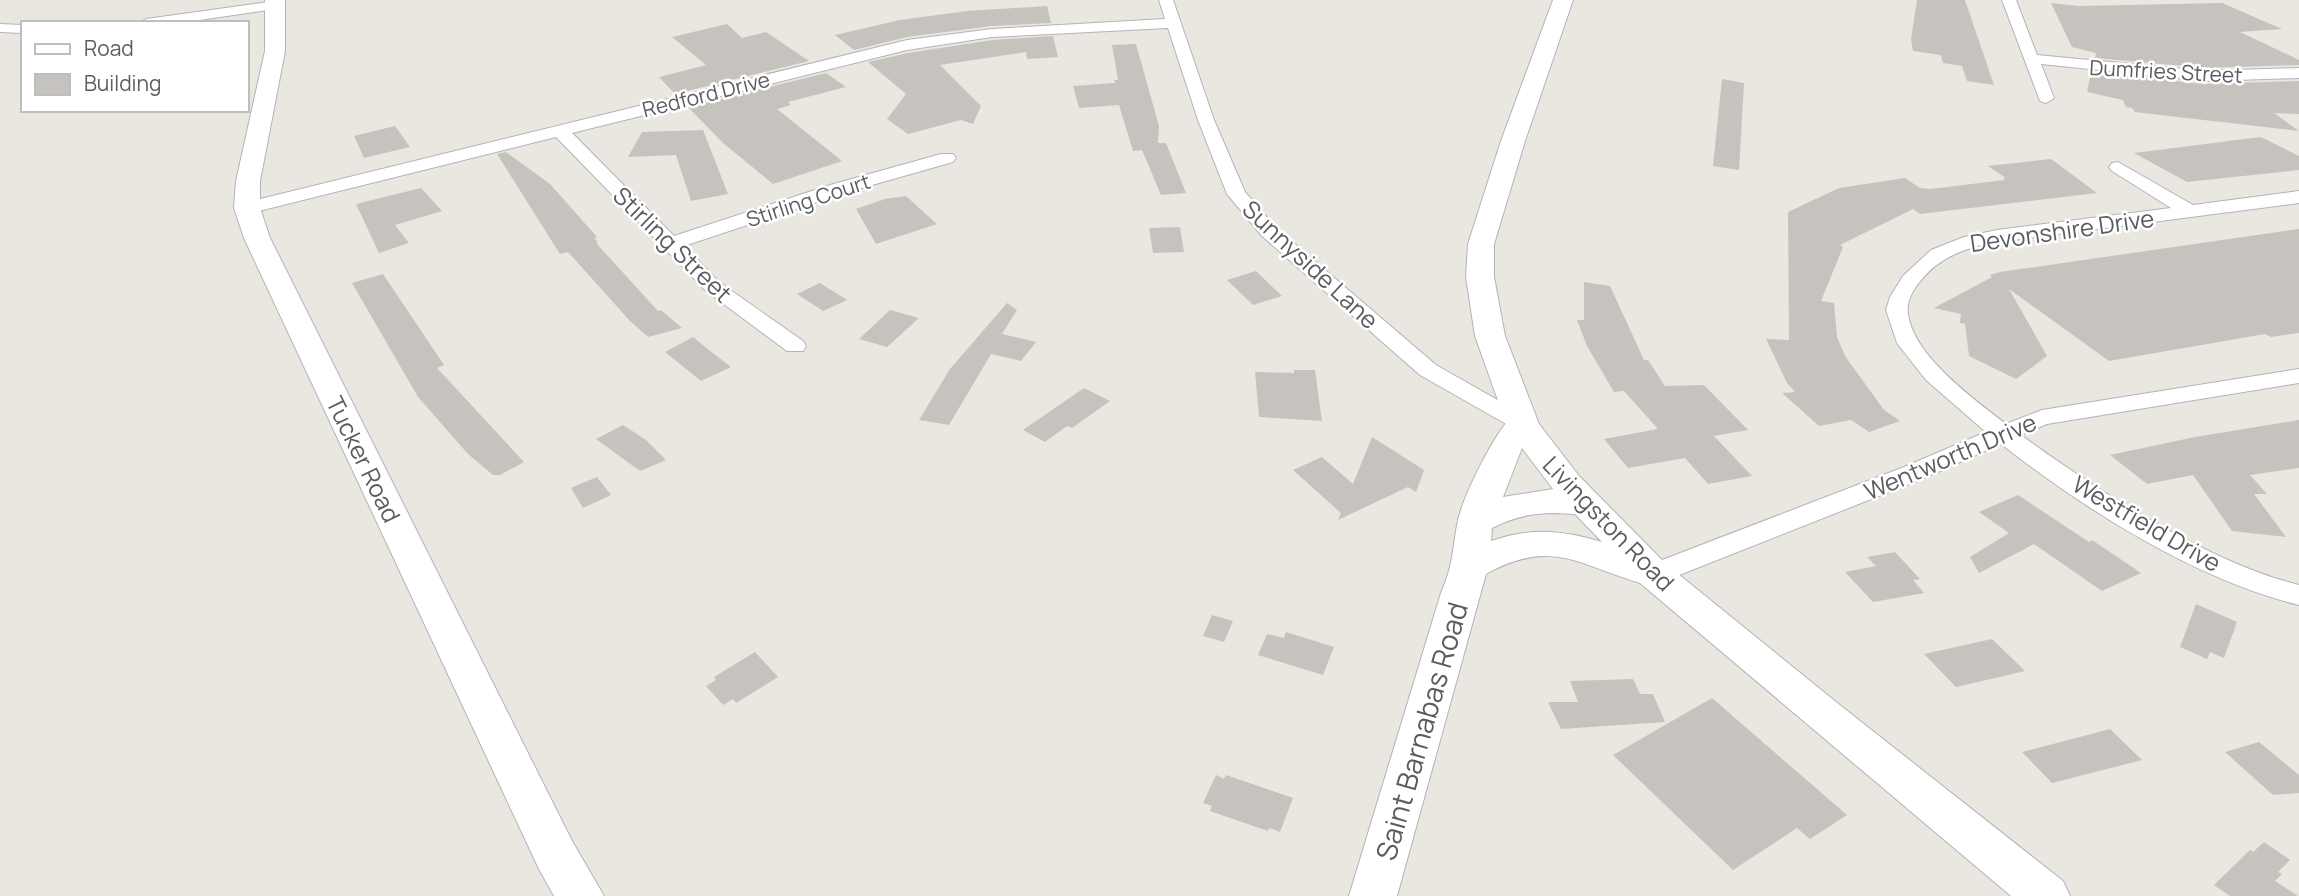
<svg xmlns="http://www.w3.org/2000/svg" width="2299" height="896" viewBox="0 0 2299 896" font-family="Manrope,sans-serif">
  <rect width="100%" height="100%" fill="#eae7e1"/>
  <!-- building -->
  <path fill="#c6c2bd" d="M1917,0H1965L1994,85L1967,81L1962,66L1943,63L1941,55L1913,51L1911,39Z
    M2051,3L2079,6L2222,3L2282,29L2240,32L2299,60V65L2205,68L2095,58L2096,53L2072,47Z
    M1047,6L1051,23L992,26L907,37L854,50L835,35L900,20L967,11Z
    M727,24L742,38L766,32L809,61L675,94L659,77L706,65L672,37Z
    M1053,36L1058,57L1027,59L1026,52L940,65L981,106L973,124L961,120L908,134L887,119L906,94L868,62L908,53L992,40Z
    M1136,44L1159,126L1158,143H1166L1186,193L1161,195L1142,150L1133,151L1119,105L1079,108L1073,86L1115,83L1114,80H1118L1112,45Z
    M2091,72L2205,84L2299,81V114L2274,113L2299,131L2135,112L2132,108L2126,107L2123,100L2087,92Z
    M826,73L846,87L788,102L791,105L777,109L842,161L773,184L723,143L688,107Z
    M1722,79L1744,83L1739,170L1713,166Z
    M395,126L410,147L364,158L354,136Z
    M703,130L728,194L691,201L676,155L628,157L642,132Z
    M2261,137L2299,156V170L2187,182L2134,153Z
    M506,152L550,184L597,237L594,238L598,242L596,243L658,311L661,310L682,328L648,337L630,321L568,252L560,254L497,154Z
    M2051,159L2097,193L1920,214L1913,209L1840,245L1843,247L1821,301L1834,303L1837,337L1845,356L1884,410L1900,421L1869,432L1851,420L1819,426L1782,393L1795,392L1787,383L1766,339L1789,340L1788,212L1839,188L1905,178L1920,188L1930,189L2005,180L2003,178H2006L1988,166Z
    M421,188L442,211L395,225L409,243L379,253L356,204Z
    M906,196L937,224L876,244L856,209L885,199Z
    M1180,227L1184,252L1153,253L1149,228Z
    M2299,229V333L2271,337L2265,334L2109,361L2009,289L2047,356L2016,379L1969,356L1965,324L1960,323L1961,314L1934,308L1992,277L1990,275L2000,272Z
    M1256,271L1282,296L1253,305L1227,280Z
    M383,274L444,365L437,368L524,462L500,475H493L468,454L418,397L352,283Z
    M1584,282L1610,286L1644,360H1648L1665,386L1704,385L1748,430L1714,436L1752,476L1708,484L1685,458L1628,468L1604,439L1658,429L1624,391L1614,392L1587,346L1577,320H1584Z
    M820,283L847,300L823,311L797,294Z
    M1007,303L1017,310L1002,334L1036,342L1021,361L991,354L949,425L919,420L950,369Z
    M890,310L919,318L887,347L859,339Z
    M693,337L709,350L731,367L701,381L665,352Z
    M1294,370H1315L1322,421L1259,417L1255,372L1294,373Z
    M1084,388L1110,401L1072,428L1067,426L1045,442L1023,430Z
    M2299,420V468L2250,475L2267,494H2254L2286,537L2232,531L2193,475L2147,484L2110,455L2195,437Z
    M623,425L646,440L666,460L640,471L596,439Z
    M1372,437L1424,470L1416,492L1408,487L1338,520L1341,513L1293,470L1322,457L1353,484Z
    M597,477L611,495L583,508L571,488Z
    M2018,495L2089,542L2092,540L2141,573L2102,591L2034,544L1979,573L1970,557L2009,533L1979,512Z
    M1895,552L1920,579L1913,580L1924,593L1873,602L1845,572L1876,566L1867,557Z
    M2196,604L2237,622L2224,658L2210,652L2207,659L2180,647Z
    M1212,615L1233,621L1224,642L1203,636Z
    M1286,632L1334,647L1323,675L1258,655L1267,634L1284,638Z
    M1992,639L2025,671L1956,687L1924,654Z
    M755,652L778,677L736,703L733,699L723,705L706,686L716,680L714,677Z
    M1633,679L1640,694H1653L1665,722L1561,729L1548,702H1578L1570,681Z
    M1712,698L1847,815L1810,839L1797,828L1733,870L1613,755Z
    M2110,729L2142,760L2052,783L2022,752Z
    M2259,742L2299,775V793L2273,795L2225,752Z
    M1216,775L1224,779L1226,775L1293,798L1280,832L1269,828L1268,831L1210,811L1212,806L1203,803Z
    M2264,842L2290,860L2278,872L2282,874L2275,881L2298,896H2230L2214,885L2250,850L2253,852Z"/>
  <g fill="none" stroke-linecap="round" stroke-linejoin="round">
    <!-- street casing -->
    <g stroke="#b1b3b7" stroke-width="2">
      <path id="street" d="M1159,0H1173L1214,120L1245,192L1276,228L1436,365L1531,419L1535,424L1531,429L1523,432L1515,429L1420,375L1262,236L1227,194L1198,120L1168,28L992,37L907,50L572,133L674,236L830,185L941,154H953L956,158L953,162L844,193L684,246L719,282L803,341L806,346L803,351H787L705,290L556,137L247,214L238,208L240,204L907,40L992,29L1165,19Z
        M2002,0H2016L2037,55L2205,71L2299,68V78L2205,81L2041,64L2054,98L2046,103L2040,101Z
        M276,1L281,2V8L179,23H139L146,19Z
        M0,24L23,25V33L0,32Z
        M2118,162L2193,205L2299,191V203L1997,242C1968,247 1941,256 1922,279C1914,288 1906,301 1908,313C1912,355 1975,400 2006,424L2042,410L2299,369V383L2047,424L2021,435C2096,490 2209,563 2299,585V605C2196,580 2084,509 2001,444L1922,479L1664,581L1654,584L1644,581L1640,574L1644,567L1904,467L1986,432L1926,380L1897,343L1886,310L1890,297L1903,276L1931,250L1964,237L1997,230L2171,208L2112,171L2109,167L2112,163Z"/>
    </g>
    <!-- secondary casing -->
    <g stroke="#b0b4b7" stroke-width="2">
      <path id="secondary" d="M265,0H285V51L260,181V208L270,238L571,839L604,896H554L539,869L244,238L234,208L236,181L265,51Z
        M1553,0H1573L1525,141L1494,244V277L1505,336L1539,424L1579,476L1667,565L1841,706L2063,881L2070,896H2011L1640,583C1577,564 1551,538 1486,574L1397,896H1349L1441,593C1453,565 1452,553 1457,525C1461,500 1490,443 1506,423L1475,336L1466,277L1468,244L1501,141ZM1522,448L1553,489L1503,497ZM1555,513L1575,514L1602,542C1562,530 1531,527 1491,541L1492,528C1513,517 1532,513 1555,513Z"/>
    </g>
    <!-- street -->
    <use href="#street" fill="#fff" fill-rule="evenodd"/>
    <!-- secondary -->
    <use href="#secondary" fill="#fff" fill-rule="evenodd"/>
  </g>
  <g text-anchor="middle" dominant-baseline="central" stroke-width="5" stroke-linejoin="round" paint-order="stroke">
    <!-- far-street labels -->
    <g font-size="21" fill="#595d60" stroke="#fff">
      <text transform="translate(2166 71) rotate(3)">Dumfries Street</text>
      <text transform="translate(706 94) rotate(-14)">Redford Drive</text>
      <text transform="translate(808 200) rotate(-18)">Stirling Court</text>
    </g>
    <!-- street labels -->
    <g font-size="24" fill="#595d60" stroke="#fff">
      <text transform="translate(2062 230) rotate(-8)">Devonshire Drive</text>
      <text transform="translate(673 244) rotate(44)">Stirling Street</text>
      <text transform="translate(1311 264) rotate(43)">Sunnyside Lane</text>
      <text transform="translate(1950 456) rotate(-23)">Wentworth Drive</text>
      <text transform="translate(364 459) rotate(64)">Tucker Road</text>
      <text transform="translate(1609 523) rotate(46)">Livingston Road</text>
      <text transform="translate(2147 523) rotate(30)">Westfield Drive</text>
    </g>
    <!-- near-street labels -->
    <g font-size="28" fill="#595d60" stroke="#fff">
      <text transform="translate(1421 731) rotate(-74)">Saint Barnabas Road</text>
    </g>
  </g>
  <!-- legend -->
  <rect x="21" y="21" width="228" height="91" fill="#ffffff" stroke="#bdbebf" stroke-width="2"/>
  <rect x="35" y="44" width="35" height="10" fill="#ffffff" stroke="#bdbebf" stroke-width="2"/>
  <text x="84" y="56" font-size="21" fill="#595d60">Road</text>
  <rect x="35" y="74" width="35" height="21" fill="#c6c2bd" stroke="#bdbebf" stroke-width="2"/>
  <text x="84" y="91" font-size="21" fill="#595d60">Building</text>
</svg>
